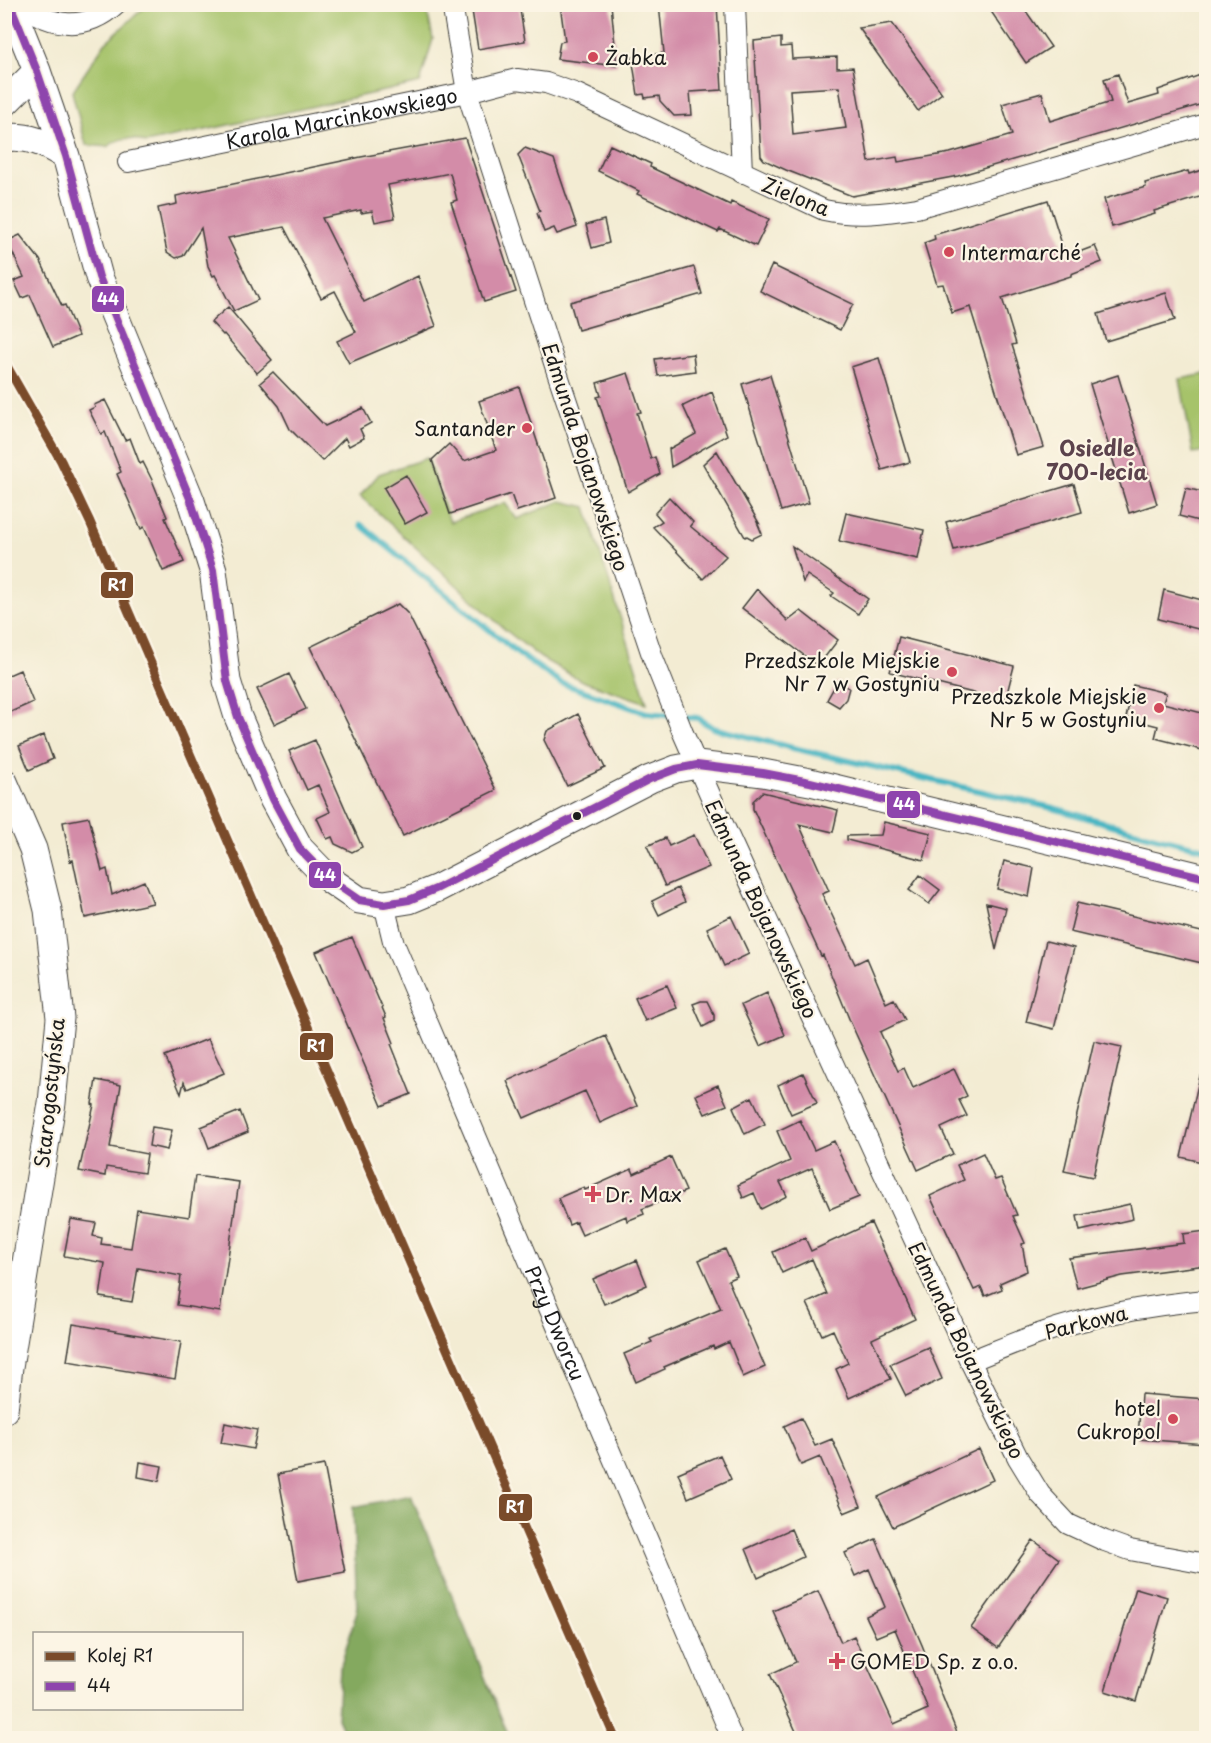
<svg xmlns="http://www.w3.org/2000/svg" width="1211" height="1743" viewBox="0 0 1211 1743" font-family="'Playpen Sans',sans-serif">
  <rect width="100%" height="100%" fill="#fcf5e5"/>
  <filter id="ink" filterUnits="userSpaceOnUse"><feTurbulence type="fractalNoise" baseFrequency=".0167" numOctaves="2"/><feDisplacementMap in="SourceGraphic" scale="12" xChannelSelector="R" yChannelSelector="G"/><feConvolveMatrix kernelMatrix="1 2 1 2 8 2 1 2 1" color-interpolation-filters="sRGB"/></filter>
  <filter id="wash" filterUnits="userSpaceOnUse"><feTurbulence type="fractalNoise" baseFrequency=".008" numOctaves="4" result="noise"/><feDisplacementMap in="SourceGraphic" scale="24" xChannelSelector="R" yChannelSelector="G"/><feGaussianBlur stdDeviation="1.35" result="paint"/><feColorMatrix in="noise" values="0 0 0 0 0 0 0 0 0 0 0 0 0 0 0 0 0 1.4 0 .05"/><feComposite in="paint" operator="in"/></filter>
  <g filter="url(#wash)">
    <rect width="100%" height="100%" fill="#f3ecd3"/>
    <!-- green -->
    <path fill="#a6c36a" stroke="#617043" stroke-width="1.5" d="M147,5H426L433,39L420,83L146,143C131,137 120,136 108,147L86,145L72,92L105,43Z
      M1206,374V451L1193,453L1180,379Z
      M427,458L450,522L505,503L517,519L561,501L586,507L647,703L582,681L541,658L503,628L360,496L379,474Z"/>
    <!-- forest -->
    <path fill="#84a95e" stroke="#50623d" stroke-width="1.5" d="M411,1495L503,1722L510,1738H346L337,1718L340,1668L357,1611L353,1507Z"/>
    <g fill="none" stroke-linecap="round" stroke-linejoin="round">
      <!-- stream -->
      <path stroke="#49b6c3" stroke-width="6" d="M361,525L520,655L561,683L647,713L698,718L713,728L793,748L1053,808L1155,837L1206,849"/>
    </g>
    <g id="blocks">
      <!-- building -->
      <path fill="#d38ca8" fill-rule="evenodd" d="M471,4H519L525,41L478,49Z
        M560,4H611L617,66L557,59L560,42L565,41Z
        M659,4H717L722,90L690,92L692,115L674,116L660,101L659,96L645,98L644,94L638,95L632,57L664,53Z
        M986,4H1021L1051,47L1026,63Z
        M892,23L942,93L918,111L859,28Z
        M781,38V47L791,46L792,59L837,57V68L853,67L869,162L897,157L898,162L950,153L1012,135L1002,104L1042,93L1050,121L1111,102L1104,79L1118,74L1128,104L1159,95L1158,90L1206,73V103L958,176L852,196L786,170L764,160L761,156L754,41ZM839,87L846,128L793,135L790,90Z
        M465,138L516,292L484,302L451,202L457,200L450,173L388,185L395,218L375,222L372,211L361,213V210L322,218L364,302L418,276L436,326L349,363L337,341L356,332L335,291L321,298L284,227L228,238L258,300L234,311L215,275L213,276L208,266L201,228L183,256L176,258L167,252L158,208L177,204L176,196L361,157Z
        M610,145L651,164L650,167L730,205L731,202L769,219L756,246L720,229L718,232L637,194L639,191L598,171Z
        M525,148L554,159L577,227L557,234L554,228L544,232L537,213L540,211L518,155Z
        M1206,169V195L1154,211L1155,214L1112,227L1104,199L1146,187L1145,183L1188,171L1189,174Z
        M1048,200L1066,257L1095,246L1102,262L1071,274V276L1002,298L1016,344L1012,345L1044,447L1016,455L970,307L952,313L943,284L937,285L924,243L935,239L934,235Z
        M604,220L609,243L592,248L586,225Z
        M20,235L40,260L62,306L65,305L78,336L53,347L30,295L22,298L14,281L24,277L7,241Z
        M772,265L853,304L840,330L760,291Z
        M694,267L702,294L578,330L570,302Z
        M1166,293L1175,320L1106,341L1098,314Z
        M228,307L272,360L257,373L224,334L223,335L211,322Z
        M693,354L695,371L658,376L655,359Z
        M879,358L910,462L882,470L851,367Z
        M273,372L325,426L363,408L371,423L360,429L364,438L349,446L345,438L322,461L290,429L279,406L260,383Z
        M628,373L641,412L637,413L651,459L655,457L660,474L628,492L597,397L601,396L597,383Z
        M770,375L809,503L781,511L742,384Z
        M1118,375L1157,504L1129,513L1090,384Z
        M519,387L556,498L517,511L511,494L450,514L432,460L449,444L464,461L496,450L479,401Z
        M712,392L727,435L671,467L669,449L696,434L683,406Z
        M105,400L125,440L130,438L140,464L143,462L152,480L167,517L165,518L184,562L163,571L144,527L141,529L125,492L117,474L121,472L105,432L101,434L89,410L95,407L94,405Z
        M717,451L759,523L757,522L762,534L752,539L747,536L745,537L703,464Z
        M406,475L427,512L405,524L384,488Z
        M1074,484L1082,512L954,550L946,522Z
        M1186,488L1206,493V523L1179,516Z
        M669,497L693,522L690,526L726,556L703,579L653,527L662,521L655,513Z
        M846,513L924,530L918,559L839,541Z
        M792,546L868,599L858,614L831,596L834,593L807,575L803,582Z
        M757,589L788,621L801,611L838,640L818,666L742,608Z
        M1164,590L1206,601V631L1158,619Z
        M398,604L408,614L496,790L403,836L310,647Z
        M899,637L1014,666L1005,701L890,672Z
        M20,670L33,702L4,715V677Z
        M289,674L306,709L274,724L257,689Z
        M837,682L849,688L846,699L839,707L827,700Z
        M1133,685L1166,693L1163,703L1206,714V751L1155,738L1158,726L1126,718Z
        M578,714L605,768L567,786L544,740L547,731Z
        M44,735L53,759L29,770L19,746Z
        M315,740L362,847L352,852L335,844L332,837L327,839L317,818L330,812L318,785L307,790L289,751Z
        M762,792L838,810L833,832L799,824L829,891L822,894L855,964L867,958L886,1003L894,999L905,1020L880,1032L898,1071L904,1068L913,1088L954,1069L967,1096L959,1100L967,1116L941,1128L953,1154L918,1170L850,1021L823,955L821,956L753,809V801Z
        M89,817L102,871L107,869L112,895L144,881L153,903L85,918L73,860L70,861L63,822Z
        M884,822L931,833L924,860L847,840V836L881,835Z
        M694,835L709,867L665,886L647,846L665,838L669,846Z
        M1004,861L1034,868L1029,897L997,889Z
        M920,875L940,890L929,904L909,890Z
        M678,888L685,902L659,915L652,901Z
        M986,903L1006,908L996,950Z
        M1077,903L1206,933V964L1070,932Z
        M731,916L749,954L724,966L707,928Z
        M352,937L386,1017L384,1018L394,1043L391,1044L411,1094L382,1106L316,952Z
        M1046,941L1074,948L1054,1029L1026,1022Z
        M667,985L677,1008L645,1021L635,998Z
        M767,993L785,1035L760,1046L741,1005Z
        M701,1001H707L714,1015V1021L703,1027L693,1004Z
        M606,1036L637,1106L600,1123L585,1091L524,1118L507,1081Z
        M208,1039L224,1073L187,1089L184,1082L181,1094L165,1056Z
        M1094,1041L1122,1047L1093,1177L1064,1171Z
        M803,1073L817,1103L791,1114L778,1085Z
        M1200,1076L1206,1077V1163L1181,1157Z
        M96,1080L121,1085L110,1147L147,1154L144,1173L106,1167L105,1176L79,1171L94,1105L92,1104Z
        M718,1085L727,1105L705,1114L696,1095Z
        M752,1097L765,1124L745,1134L733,1107Z
        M240,1111L248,1132L209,1148L201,1127Z
        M800,1120L814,1150L834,1141L859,1197L830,1209L812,1168L780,1182L787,1196L761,1209L754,1193L743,1198L738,1185L790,1161L777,1131Z
        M152,1127L172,1130L167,1150L149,1146Z
        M983,1153L995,1180L1001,1178L1017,1215L1013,1216L1025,1243L1022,1244L1027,1271L1000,1283L1002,1289L985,1296L981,1287L974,1290L930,1196L964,1180L957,1165Z
        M671,1157L686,1191L642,1209L644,1214L627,1221L626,1216L582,1235L576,1222L569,1225L558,1198L584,1187L585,1190L632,1169L634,1174Z
        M195,1176L239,1182L220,1312L177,1305L181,1276L138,1268L132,1302L100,1297L105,1263L64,1256L71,1219L96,1223L93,1236L102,1238L101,1244L131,1248L137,1209L189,1217Z
        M1130,1204L1133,1219L1080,1231L1077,1216Z
        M871,1223L915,1319L872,1339L891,1379L849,1398L836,1369L848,1363L833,1330L822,1335L807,1303L827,1294L812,1259L782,1273L773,1252L805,1238L811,1251Z
        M1206,1231V1265L1122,1276L1077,1288L1069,1258L1184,1243L1183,1234Z
        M725,1249L737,1276L728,1280L765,1367L743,1377L729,1342L714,1349L713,1346L664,1367L665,1369L636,1382L624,1354L652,1342L650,1339L721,1309L699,1260Z
        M637,1260L647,1285L604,1304L593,1279Z
        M73,1324L181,1342L175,1379L67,1361Z
        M928,1347L942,1379L906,1396L890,1364Z
        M1141,1394L1206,1399V1444L1138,1439Z
        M801,1418L815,1446L832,1439L861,1506L844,1513L820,1457L801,1465L784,1426Z
        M225,1423L257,1430L253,1449L221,1443Z
        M979,1449L993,1480L893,1527L878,1497Z
        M720,1455L731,1479L688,1498L678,1473Z
        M140,1462L162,1466L159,1481L138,1477Z
        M324,1465L345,1572L298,1581L278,1474Z
        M791,1529L803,1557L758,1578L746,1549Z
        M876,1539L922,1645L959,1738H799L770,1674L796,1662L773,1611L818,1591L841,1642L854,1636L894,1724L928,1709L895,1629L876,1637L866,1616L885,1607L869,1569L855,1576L845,1553Z
        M1033,1540L1059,1559L998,1648L971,1628Z
        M1136,1588L1167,1597L1136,1701L1105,1691Z"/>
    </g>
  </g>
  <g filter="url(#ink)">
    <use href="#blocks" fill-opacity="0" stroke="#3c3b37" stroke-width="1.5"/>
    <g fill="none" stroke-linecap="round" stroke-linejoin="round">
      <!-- street casing -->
      <g stroke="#3c3b37" stroke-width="22">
        <g id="street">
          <path d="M20,4C51,27 86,32 116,4"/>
          <path d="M452,4L467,92L557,372L653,658L683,733L719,815L970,1361L1018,1458L1040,1494L1068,1524L1105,1541L1130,1550L1206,1564"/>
          <path d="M735,4L742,173"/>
          <path id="s1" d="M128,162L467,92L517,79L546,83L577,94L824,210C856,217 886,213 917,208L1206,124"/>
          <path id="s2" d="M384,904L393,941L732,1738"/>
          <path d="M970,1361C993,1352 1016,1342 1039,1334C1093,1315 1150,1305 1206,1300"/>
        </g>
      </g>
      <!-- secondary casing -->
      <g stroke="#3c3b37" stroke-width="29">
        <path id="secondary" d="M10,4L37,71L66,156L99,277L191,501L213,570L227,681L238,717L273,799L300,849L330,880L359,900L384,904L409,900L438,888L650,779L676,769L697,765L763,773L810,782L1206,878
          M4,104L37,71
          M4,138C29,134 45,144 66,156
          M4,782L33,849L48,910L60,1018L52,1103L9,1367L4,1410"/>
      </g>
      <!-- street -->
      <use href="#street" stroke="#fff" stroke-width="20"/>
      <!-- secondary -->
      <use href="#secondary" stroke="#fff" stroke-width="27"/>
      <!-- bus-1 casing -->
      <g stroke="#fcf5e5" stroke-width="12">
        <path id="bus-1" d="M10,4L37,71L66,156L99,277L191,501L213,570L227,681L238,717L273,799L300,849L330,880L359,900L384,904L409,900L438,888L650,779L676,769L697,765L763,773L810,782L1206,878"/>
      </g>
      <!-- bus-1 -->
      <use href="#bus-1" stroke="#8e44ad" stroke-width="8"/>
      <!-- rail-1 casing -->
      <g stroke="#fcf5e5" stroke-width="14">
        <path id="rail-1" d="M4,361L61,461L90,522L615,1738"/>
      </g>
      <!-- rail-1 -->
      <use href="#rail-1" stroke="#7a4b2a" stroke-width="9"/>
    </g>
  </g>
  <!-- markers -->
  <g fill="#d1495b" stroke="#fcf5e5" stroke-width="2">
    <circle cx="593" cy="57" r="6"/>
    <circle cx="949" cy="252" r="6"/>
    <circle cx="527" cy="428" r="6"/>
    <circle cx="952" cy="672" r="6"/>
    <circle cx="1159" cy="708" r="6"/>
    <path d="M590 1185h6v6h6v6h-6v6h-6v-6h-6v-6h6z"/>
    <circle cx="1173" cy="1419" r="6"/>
    <path d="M834 1652h6v6h6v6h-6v6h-6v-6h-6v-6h6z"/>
  </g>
  <circle fill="#1c1c1c" stroke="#fcf5e5" stroke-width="2" cx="577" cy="816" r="5"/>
  <g text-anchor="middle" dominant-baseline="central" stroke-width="4.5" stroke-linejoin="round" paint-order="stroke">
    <!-- poi labels -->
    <g font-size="20" fill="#1c1c1c" stroke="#fcf5e5" text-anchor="start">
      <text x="605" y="57">Żabka</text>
      <text x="961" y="252">Intermarché</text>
      <text x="515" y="428" text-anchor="end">Santander</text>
      <text x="940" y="660" text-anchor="end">Przedszkole Miejskie<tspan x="940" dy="23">Nr 7 w Gostyniu</tspan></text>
      <text x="1147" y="696" text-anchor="end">Przedszkole Miejskie<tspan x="1147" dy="23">Nr 5 w Gostyniu</tspan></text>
      <text x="605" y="1194">Dr. Max</text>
      <text x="1161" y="1408" text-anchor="end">hotel<tspan x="1161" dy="23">Cukropol</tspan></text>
      <text x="850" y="1661">GOMED Sp. z o.o.</text>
    </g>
    <!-- street labels -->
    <g font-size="20" fill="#1c1c1c" stroke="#fcf5e5">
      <text stroke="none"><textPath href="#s1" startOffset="218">Karola Marcinkowskiego</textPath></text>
      <text transform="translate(796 196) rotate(22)">Zielona</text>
      <text transform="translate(586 457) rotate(72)">Edmunda Bojanowskiego</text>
      <text transform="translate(762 909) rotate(65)">Edmunda Bojanowskiego</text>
      <text transform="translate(49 1093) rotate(-84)">Starogostyńska</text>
      <text stroke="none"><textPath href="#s2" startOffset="453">Przy Dworcu</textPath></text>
      <text transform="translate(1086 1322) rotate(-14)">Parkowa</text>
      <text transform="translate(967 1350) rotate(64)">Edmunda Bojanowskiego</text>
    </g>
    <!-- neighbourhood labels -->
    <g font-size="21" font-weight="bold" fill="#5c434d" stroke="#fcf5e5">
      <text x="1097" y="447">Osiedle<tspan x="1097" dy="24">700-lecia</tspan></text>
    </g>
  </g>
  <g stroke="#fcf5e5" stroke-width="2">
    <rect x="91" y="285" width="34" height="28" rx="6" fill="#8e44ad"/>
    <rect x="100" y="571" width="34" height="28" rx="6" fill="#7a4b2a"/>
    <rect x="886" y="790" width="35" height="29" rx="6" fill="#8e44ad"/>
    <rect x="308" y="861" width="34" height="28" rx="6" fill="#8e44ad"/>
    <rect x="299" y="1032" width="35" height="29" rx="6" fill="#7a4b2a"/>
    <rect x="498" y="1493" width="35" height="29" rx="6" fill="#7a4b2a"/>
  </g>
  <g font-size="16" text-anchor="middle" font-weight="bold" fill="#fff">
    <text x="108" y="305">44</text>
    <text x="117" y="591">R1</text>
    <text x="904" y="810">44</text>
    <text x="325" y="881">44</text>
    <text x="316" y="1052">R1</text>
    <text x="515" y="1513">R1</text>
  </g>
  <!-- margin -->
  <rect width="1211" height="1743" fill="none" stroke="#fcf5e5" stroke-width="24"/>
  <!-- legend -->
  <rect x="33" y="1632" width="210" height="78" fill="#fcf5e5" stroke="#a29e95" stroke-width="1.5"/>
  <rect x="45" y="1652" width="30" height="9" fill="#7a4b2a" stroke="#a29e95" stroke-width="1.5"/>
  <text x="87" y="1662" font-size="18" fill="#1c1c1c">Kolej R1</text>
  <rect x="45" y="1682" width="30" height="9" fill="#8e44ad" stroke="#a29e95" stroke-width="1.5"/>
  <text x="87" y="1692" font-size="18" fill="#1c1c1c">44</text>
</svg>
